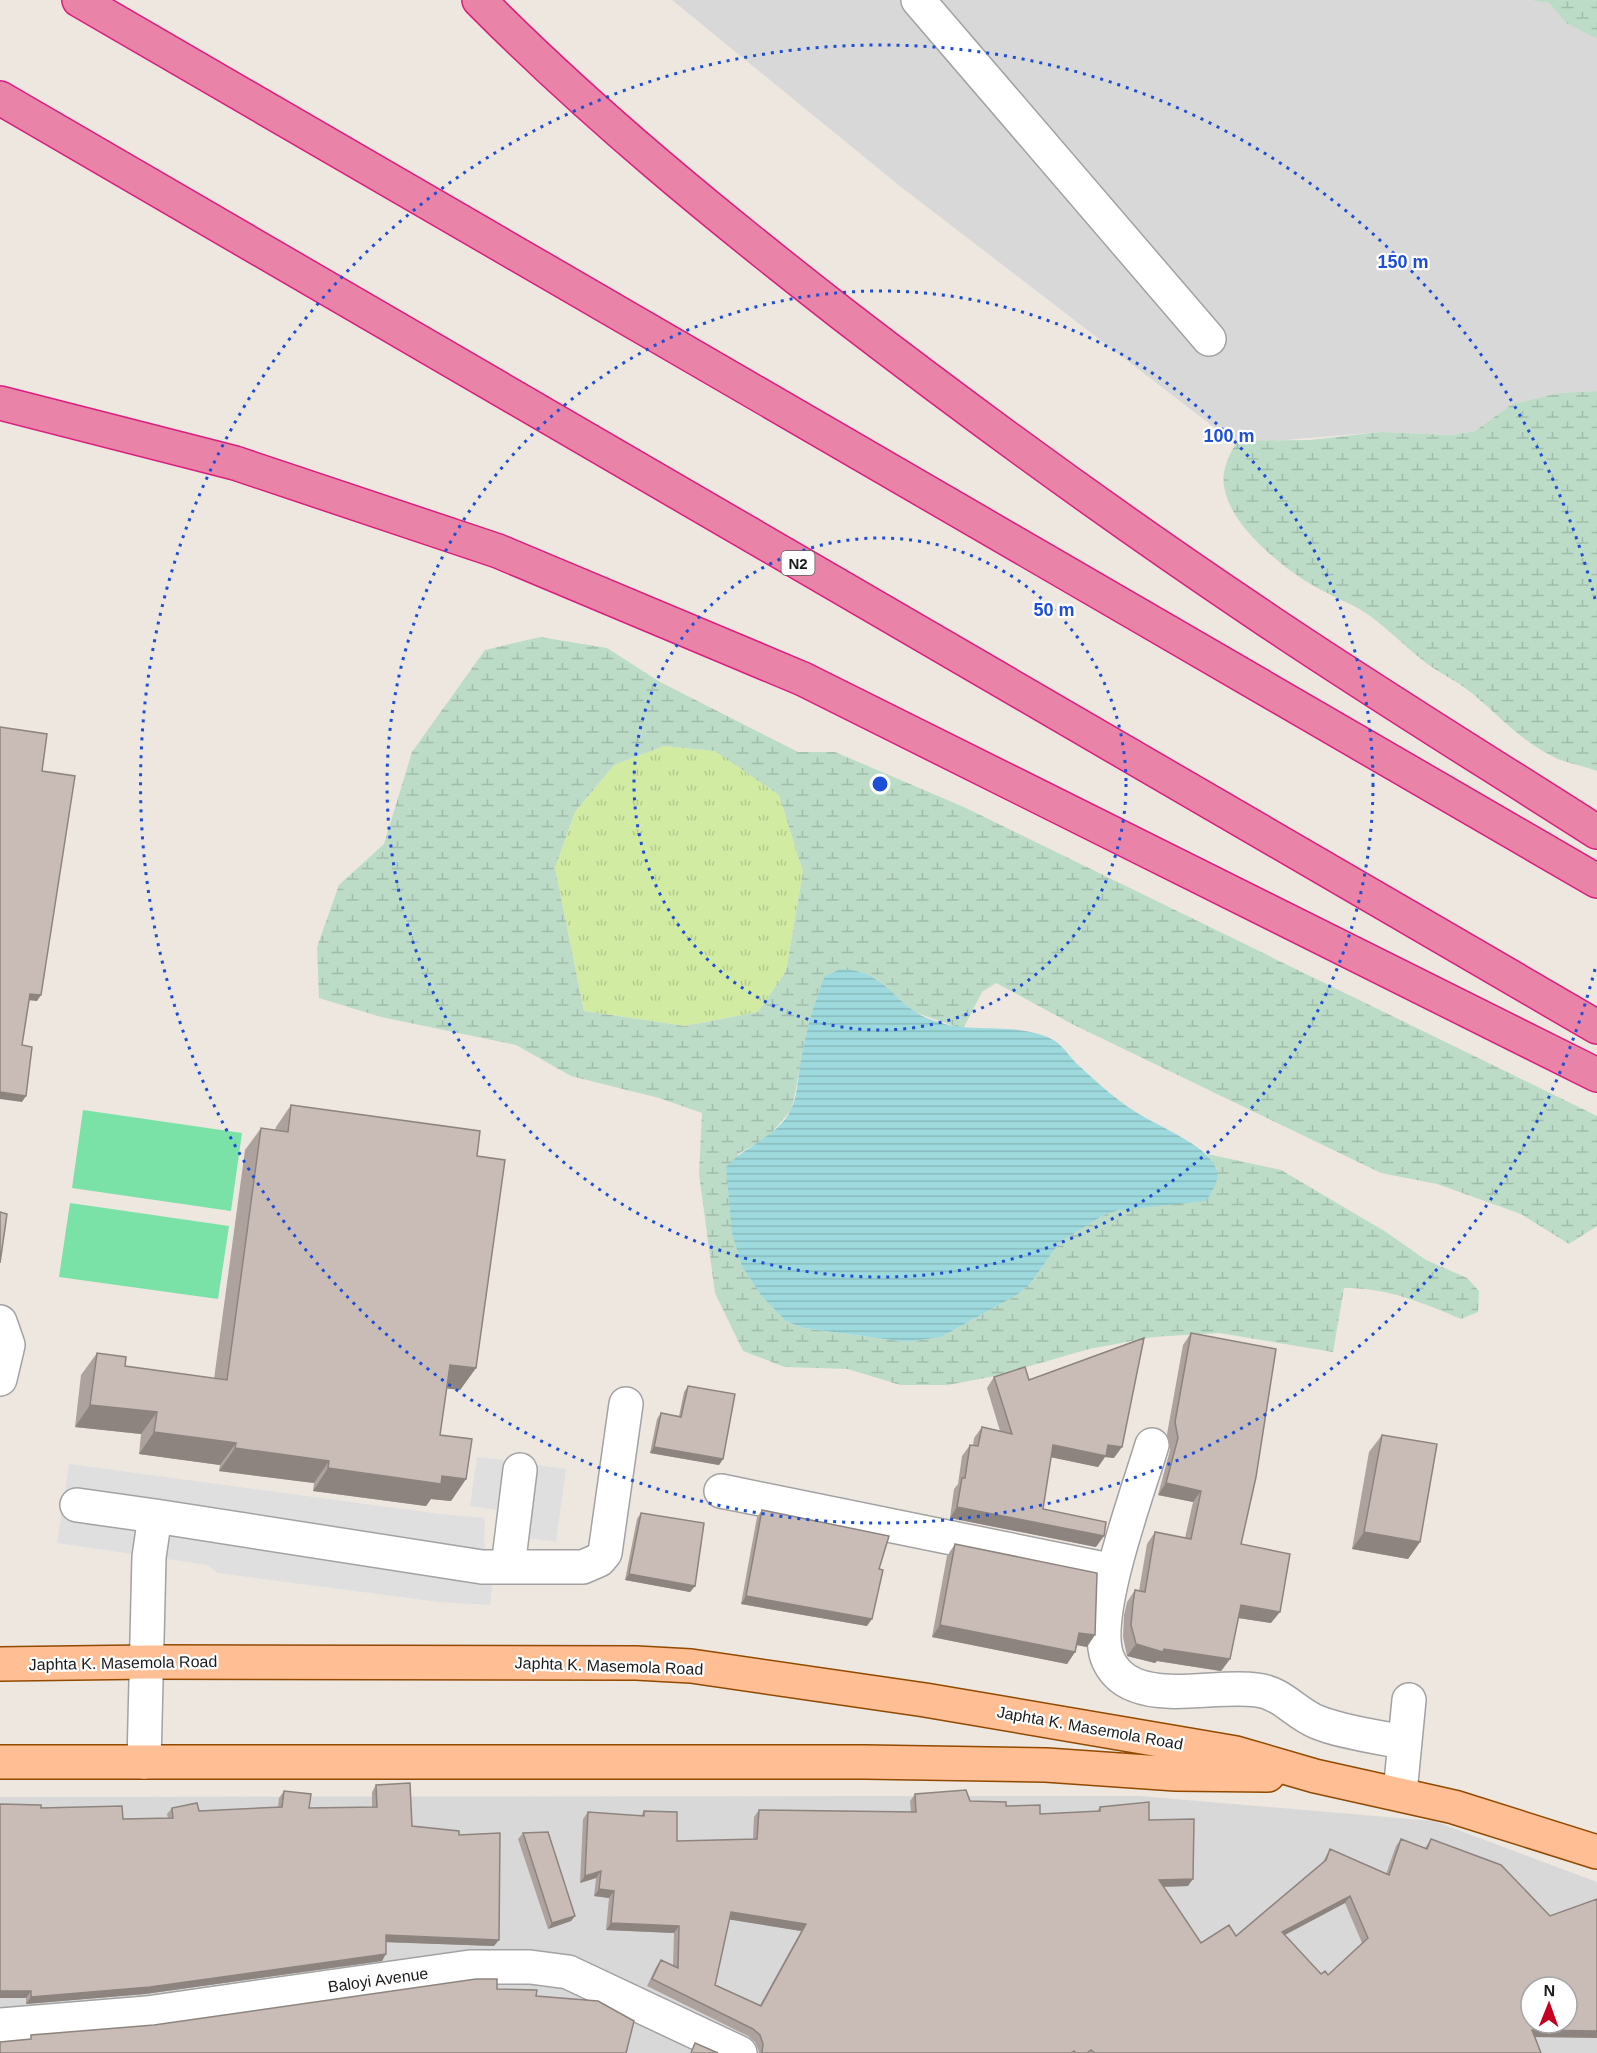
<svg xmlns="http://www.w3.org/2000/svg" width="1597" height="2053" viewBox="0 0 1597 2053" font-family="Helvetica,sans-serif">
  <defs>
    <pattern id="grass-tufts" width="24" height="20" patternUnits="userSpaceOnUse" patternTransform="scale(1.5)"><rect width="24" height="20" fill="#d2eba3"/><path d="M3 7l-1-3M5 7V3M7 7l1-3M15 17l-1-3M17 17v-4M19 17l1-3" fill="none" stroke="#b4c98c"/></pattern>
    <pattern id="wetland-marsh" width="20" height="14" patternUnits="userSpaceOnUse" patternTransform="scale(1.5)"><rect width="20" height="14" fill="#bcdcc8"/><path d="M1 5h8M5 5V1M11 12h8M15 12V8" fill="none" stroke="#a1bcab"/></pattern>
    <pattern id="water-rules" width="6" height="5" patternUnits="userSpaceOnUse" patternTransform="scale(1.5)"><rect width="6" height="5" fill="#9edadd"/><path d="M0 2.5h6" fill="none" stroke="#88babd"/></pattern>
  </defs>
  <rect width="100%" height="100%" fill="#ede7e0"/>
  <!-- residential -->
  <path fill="#d9d8d8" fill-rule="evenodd" d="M672,0H1529L1549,3L1566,23L1597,39V391L1559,393L1512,404L1475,431L1452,435L1381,432L1236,444L901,187Z
    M1139,1796L1434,1821L1597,1882V2053H0V1797ZM1531,1987H1567V2023H1531Z"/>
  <!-- grass -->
  <path fill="url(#grass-tufts)" d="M664,746L716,751L779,795L803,872L786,971L758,1012L685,1026L584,1011L555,868L575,812L614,765Z"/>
  <!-- wetland -->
  <path fill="url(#wetland-marsh)" fill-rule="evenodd" d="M1529,0H1597V39L1566,23L1549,3Z
    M1597,391V771C1584,766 1571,764 1558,759C1523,744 1497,713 1468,690C1455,680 1439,673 1426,663C1408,649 1392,633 1374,619C1356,604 1334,598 1314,586C1287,571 1243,535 1230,505C1218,478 1224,465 1237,441L1310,440L1381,432L1452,435L1475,431L1512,404L1559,393Z
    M540,637L607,648L660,682L798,752H835L966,808L1597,1116V1226L1569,1244L1521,1214L1437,1184L1381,1173L1074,1025L996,983L982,992L963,1029L914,1012L874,977L819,991L805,1040L792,1109L768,1137L738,1154L786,1321L803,1328L907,1342L941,1337L1017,1295L1030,1284L1060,1242L1104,1215L1217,1169L1207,1154L1281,1170L1386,1232L1426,1260L1467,1278L1479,1291L1478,1312L1461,1319C1425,1303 1384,1287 1344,1288L1333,1352L1219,1333L1153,1337L1089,1349L995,1376L948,1385H900L848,1369L785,1367L743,1351L715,1293L699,1174L702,1113L659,1098L571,1076L516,1045L381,1017L319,998L317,947L339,885L384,844L412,752L485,650ZM664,746L715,751L779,795L803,872L786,971L758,1012L685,1026L584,1011L555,868L575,812L614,765Z"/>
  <!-- pitch -->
  <path fill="#7ae1a7" d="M83,1110L242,1133L231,1211L72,1188Z
    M70,1203L229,1226L218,1299L59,1277Z"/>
  <!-- parking -->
  <path fill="#dfdfdf" d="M477,1457L504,1460L497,1510L470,1506Z
    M69,1464L440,1514L485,1518L484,1542L493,1580L490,1605L439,1602L217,1573L208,1565L57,1543Z
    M537,1465L566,1469L556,1542L527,1538Z"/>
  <!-- water -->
  <path fill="url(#water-rules)" d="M841,969C888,971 892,1004 929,1019C968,1035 1007,1022 1045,1036C1061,1042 1065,1051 1075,1062C1092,1078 1112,1096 1131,1109C1152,1124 1207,1144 1216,1168C1221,1179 1212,1192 1206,1201L1119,1210L1104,1215L1060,1242L1030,1284L1017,1295L941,1337L907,1342L803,1328L786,1321L761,1295L742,1266L732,1233L726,1167C746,1145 777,1137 791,1110C798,1096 798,1074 801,1060C806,1031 814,1003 825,976Z"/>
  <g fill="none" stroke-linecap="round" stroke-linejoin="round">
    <!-- minor casing -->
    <g stroke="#a2a2a2" stroke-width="36">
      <path id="minor" d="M918,0L1209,339
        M0,1322L8,1345L0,1379
        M1152,1445C1138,1492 1092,1614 1107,1657C1112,1670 1122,1680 1135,1685C1170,1699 1220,1685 1257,1690C1282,1693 1295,1713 1317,1722C1344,1733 1376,1736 1405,1743
        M721,1491L1114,1571
        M77,1505L155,1516
        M508,1567L520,1470
        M144,1762L149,1557L155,1516L482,1567H583L599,1560L605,1553L626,1404
        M1400,1793L1409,1700
        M0,2025L147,2013L470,1967H530L568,1972L740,2053"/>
    </g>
    <!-- major casing -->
    <g stroke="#924900" stroke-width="36">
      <path id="major" d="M0,1664L148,1662L636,1663L691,1666L925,1700L1236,1753L1315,1776L1454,1807L1597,1852
        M0,1762H865L1046,1765L1176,1774L1268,1775"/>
    </g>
    <!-- highway casing -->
    <g stroke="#dc1d7e" stroke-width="36">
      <path id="highway" d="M79,0L1597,881
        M479,0C593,115 718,217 845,316C979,419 1115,518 1255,612C1367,688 1483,759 1597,832
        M0,98L1597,1027
        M0,403L235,463L498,551L803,679L1597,1075"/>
    </g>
    <!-- minor -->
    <use href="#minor" stroke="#fff" stroke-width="33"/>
    <!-- major -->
    <use href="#major" stroke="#ffbe93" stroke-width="33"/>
    <!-- highway -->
    <use href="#highway" stroke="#e983a7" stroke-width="33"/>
  </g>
  <!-- wall -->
  <path fill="#ada29d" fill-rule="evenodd" d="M291,1105L477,1156L476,1368L460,1390L447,1388L440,1435L466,1479L451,1501L431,1499L426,1506L313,1491L314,1483L219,1471L220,1465L139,1454L141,1434L75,1427L81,1375L97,1353L125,1366L214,1379L245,1150L261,1128L275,1130L276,1127Z
    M1191,1333L1241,1544L1271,1623L1238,1618L1230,1659L1221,1671L1157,1661L1155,1663L1127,1656L1123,1637L1124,1615L1127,1602L1135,1590L1139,1591L1147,1544L1155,1532L1185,1538L1193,1502L1158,1495L1170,1450L1167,1434L1183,1345Z
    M994,1377L1029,1380L1114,1458L1105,1457L1098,1467L1051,1457L1043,1509L1096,1547L950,1518L954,1489L958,1484L962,1456L970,1445H973L974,1438L982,1427L1000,1431L987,1388Z
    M688,1386L723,1459L719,1465L650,1453L657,1419L661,1413L679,1416L684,1392Z
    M1382,1435L1420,1542L1408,1559L1352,1549L1369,1452Z
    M762,1510L879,1569L867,1626L741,1604L757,1517Z
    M641,1513L695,1586L690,1592L625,1580L637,1519Z
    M955,1544L1087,1647L1077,1645L1075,1652L1067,1664L932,1637L947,1556Z
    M376,1785L412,1826L459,1835L494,1946L386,1942L382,1961L145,1994L26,2004V1998H0V1804L41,1808L123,1819L168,1818L167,1814L172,1808L199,1811L278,1807L279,1798L284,1791L309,1808L372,1807V1792Z
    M915,1794L1006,1806L1040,1814L1097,1811L1100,1807L1149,1820L1188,1886L1164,1887L1201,1943L1236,1936L1323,1862L1326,1856L1330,1849L1386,1874L1396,1846L1401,1839L1425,1848L1431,1839L1535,2037L1541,2053H758L759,2051L755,2042L748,2036L647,1986L656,1967L661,1960L673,1966L674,1933L606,1930L609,1898L594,1896L596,1878L580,1883L583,1819L588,1812L641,1816L644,1811L677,1841L753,1839L754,1817L759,1810L911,1812L910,1801ZM1345,1903L1362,1943L1328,1975L1321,1974L1285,1935ZM729,1919L801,1931L760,2005L715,1985Z
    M523,1833L575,1916L571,1921L548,1929L518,1839Z"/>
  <!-- shaded-wall -->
  <path fill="#8d847f" d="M30,994L41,995L37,1001L26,1000Z
    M0,1092L26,1096L22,1102L0,1099Z
    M450,1365L476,1368L460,1390L434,1387Z
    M90,1405L157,1412L141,1434L75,1427Z
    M154,1432L236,1443L220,1465L139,1454Z
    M1053,1445H1108L1122,1447L1114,1458L1105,1457L1098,1467L1045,1456Z
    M654,1447L723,1459L719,1465L650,1453Z
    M235,1448L329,1461L314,1483L219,1471Z
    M328,1468L442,1476L466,1479L451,1501L431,1499L426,1506L313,1491Z
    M1166,1483L1201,1491L1193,1502L1158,1495Z
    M957,1507L1104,1536L1096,1547L950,1518Z
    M1364,1532L1420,1542L1408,1559L1352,1549Z
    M629,1574L695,1586L690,1592L625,1580Z
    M746,1596L872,1619L867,1626L741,1604Z
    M1241,1605L1280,1612L1271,1623L1232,1617Z
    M940,1625L1075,1652L1067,1664L932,1637Z
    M1079,1633L1095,1635L1087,1647L1071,1644Z
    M1136,1644L1164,1649L1230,1659L1221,1671L1157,1661L1155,1663L1127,1656Z
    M601,1871L596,1878L580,1883L585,1876Z
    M1193,1879L1188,1886L1154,1887L1159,1880Z
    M599,1889L614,1891L609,1898L594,1896Z
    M1350,1896L1345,1903L1277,1939L1282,1932Z
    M731,1912L806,1924L801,1931L726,1919Z
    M575,1916L571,1921L548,1929L552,1923Z
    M611,1923L679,1926L674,1933L606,1930Z
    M386,1935L499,1940L494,1946L382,1942Z
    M386,1954L382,1961L145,1994L26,2004L31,1997Z
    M0,1991H31L26,1998H0Z
    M1532,2030L1597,2031V2038L1527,2037Z"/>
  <!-- building -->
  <path fill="#c9bcb6" stroke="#8d847f" stroke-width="1.5" fill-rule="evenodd" d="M0,727L47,734L42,771L75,776L41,995L30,994L22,1045L32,1047L26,1096L0,1092Z
    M291,1105L480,1131L477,1156L505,1160L476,1368L450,1365L440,1435L472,1439L466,1479L442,1476L441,1484L328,1468L329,1461L235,1448L236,1443L154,1432L157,1412L90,1405L97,1353L126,1357L125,1366L227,1380L261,1128L288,1132Z
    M0,1212L7,1214L0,1263Z
    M1191,1333L1276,1349L1256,1477L1241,1544L1290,1554L1280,1612L1241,1605L1230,1659L1164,1649L1163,1652L1136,1644L1131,1625L1133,1603L1135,1590L1145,1592L1155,1532L1191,1539L1201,1491L1166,1483L1178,1438L1175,1422Z
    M1144,1338L1122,1447L1108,1445L1106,1456L1053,1445L1043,1509L1106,1522L1104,1536L957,1507L962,1478H965L970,1445L978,1446L982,1427L1012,1434L994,1377L1025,1367L1029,1380Z
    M688,1386L735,1394L723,1459L654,1447L661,1413L681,1417Z
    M1382,1435L1437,1444L1420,1542L1364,1532Z
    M762,1510L889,1536L879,1569L883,1570L872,1619L746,1596Z
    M641,1513L704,1523L695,1586L629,1574Z
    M955,1544L1097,1573L1095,1635L1079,1633L1075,1652L940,1625Z
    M410,1783L412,1826L459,1831V1835L500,1833L499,1940L386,1935V1954L150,1987L31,1997V1991H0V1804L41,1805V1808L122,1806L123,1819L173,1818L172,1808L197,1803L199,1811L282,1807L284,1791L311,1794L309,1808L377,1807L376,1785Z
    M966,1790L970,1801L1006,1802V1806L1040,1805V1814L1100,1811V1807L1149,1802V1820L1194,1819L1193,1879L1159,1880L1201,1943L1229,1925L1236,1936L1326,1860L1330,1849L1389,1875L1401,1839L1427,1849L1431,1839L1501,1865L1550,1916L1597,1899V2031L1532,2030L1541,2053H1095L1091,2050L1087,2053H1076L1074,2051L1071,2053H762L763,2044L760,2035L753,2029L652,1979L661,1960L678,1968L679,1926L611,1923L614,1891L599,1889L601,1871L585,1876L588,1812L644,1816V1811L677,1812V1841L757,1839L759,1810L916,1812L915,1794ZM1350,1896L1368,1938L1328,1975L1325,1971L1321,1974L1282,1932ZM731,1912L806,1924L761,2006L715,1985ZM1531,1987H1567V2023H1531Z
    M548,1832L575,1916L552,1923L523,1833Z
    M476,1979H497V1989L537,1990L536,1996L598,2001L634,2021L626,2053H0V2042L31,2039V2035L154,2025Z
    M695,2043L718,2053H691Z"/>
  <!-- distance rings -->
  <g fill="none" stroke="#1d4ed8" stroke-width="3" stroke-dasharray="3 6">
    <circle cx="880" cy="784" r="246"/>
    <circle cx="880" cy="784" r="493"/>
    <path d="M1595 969A739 739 0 1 1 1595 599"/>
  </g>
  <g text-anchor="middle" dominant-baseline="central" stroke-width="4.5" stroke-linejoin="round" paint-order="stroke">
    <!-- shield labels -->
    <rect fill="#fff" stroke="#5f5f5f" stroke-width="1.5" x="781.5" y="551" width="33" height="24" rx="4.5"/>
    <g font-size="15" font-weight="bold" fill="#1b1b1b">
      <text x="798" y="563">N2</text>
    </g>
    <!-- street labels -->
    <g font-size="16" fill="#1b1b1b" stroke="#fff">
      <text transform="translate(123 1663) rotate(-1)">Japhta K. Masemola Road</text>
      <text transform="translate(609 1666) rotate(2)">Japhta K. Masemola Road</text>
      <text transform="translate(1090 1728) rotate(10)">Japhta K. Masemola Road</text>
      <text transform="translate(378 1980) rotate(-8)">Baloyi Avenue</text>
    </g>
  </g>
  <circle cx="880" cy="784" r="9" fill="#1d4ed8" stroke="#fff" stroke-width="3"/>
  <g font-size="18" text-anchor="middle" font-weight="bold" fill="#1d4ed8" stroke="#fff" stroke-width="4.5" stroke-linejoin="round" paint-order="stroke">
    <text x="1403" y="268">150 m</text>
    <text x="1229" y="442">100 m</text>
    <text x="1054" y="616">50 m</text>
  </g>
  <!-- north arrow -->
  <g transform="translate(1549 2005) rotate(1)"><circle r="28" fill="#ffffff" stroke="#a4a4a4" stroke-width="1.5"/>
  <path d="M0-4.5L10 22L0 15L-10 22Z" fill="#c60021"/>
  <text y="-9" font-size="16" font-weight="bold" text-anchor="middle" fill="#1b1b1b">N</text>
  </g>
</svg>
